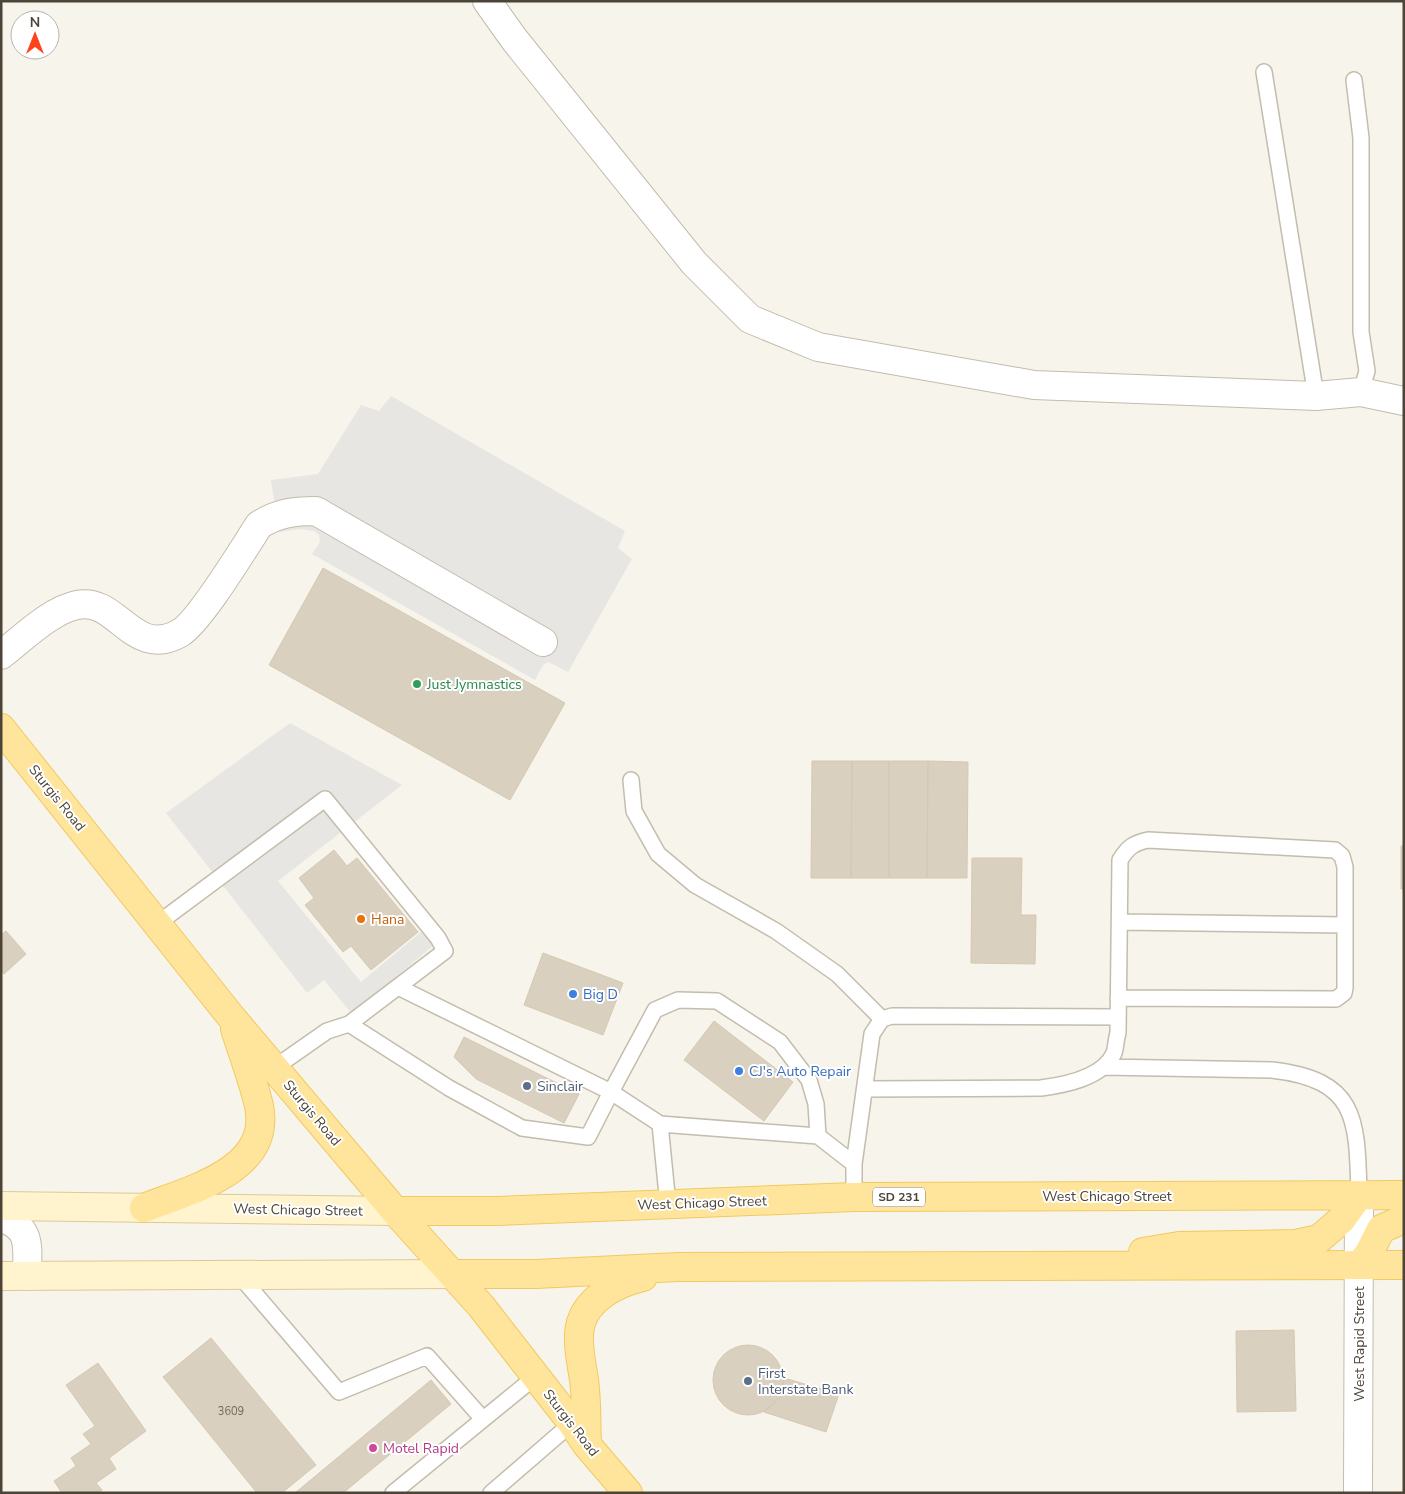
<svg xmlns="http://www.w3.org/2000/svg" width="1405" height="1494" viewBox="0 0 1405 1494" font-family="'Nunito Sans',sans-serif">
  <rect width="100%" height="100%" fill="#f7f4eb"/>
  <!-- parking -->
  <path fill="#e8e6e2" d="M391,396L625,531L618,548L632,559L568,672L548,662L543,665L535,680L312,554L320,542L319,535L314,531L300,529L279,532L271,480L318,474L361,405L379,411Z
    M290,723L402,785L278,881L361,982L421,932L434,945L352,1014L324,980L307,993L166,813Z"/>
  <!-- building -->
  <path fill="#dad0bf" stroke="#d6c8b1" d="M323,568L565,703L510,800L269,665Z
    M812,761H852L851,878H811Z
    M852,761H889V878H851Z
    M889,761H928L927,878H889Z
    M928,761L968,762L967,878H927Z
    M1401,846H1404V889H1401Z
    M334,850L347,866L357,858L418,932L371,970L351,946L343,952L305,905L314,898L299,878Z
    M972,858H1022L1021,915H1036L1035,964L971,963Z
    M6,931L26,954L4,974L1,971V935Z
    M543,953L623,983L603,1035L524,1005Z
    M714,1021L793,1082L764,1121L684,1060Z
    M464,1037L579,1094L564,1123L476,1079L454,1057Z
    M1294,1330L1296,1411L1237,1412L1236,1331Z
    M211,1338L316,1465L282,1493H257L163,1377Z
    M713 1380a35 35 0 1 1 70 0a35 35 0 1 1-70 0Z
    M98,1363L146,1431L109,1458L116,1469L96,1483L102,1490L98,1493H62L54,1481L76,1466L71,1458L91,1444L83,1434L95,1426L66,1385Z
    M784,1378L839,1394L826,1432L764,1412L780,1397Z
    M431,1380L451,1404L343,1493H295Z"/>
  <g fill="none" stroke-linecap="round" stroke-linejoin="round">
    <!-- service casing -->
    <g stroke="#c4bcac" stroke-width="18">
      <path id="service" d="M1264,72L1316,396
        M1354,80L1361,138V332L1367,371L1361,392
        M631,780L634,811L658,854L695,885L776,931L837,974L882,1019
        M1120,922L1345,925
        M157,924L325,799L438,938L445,951L349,1024L327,1031L274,1068
        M349,1024L449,1088L522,1128L588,1137L611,1092L398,987
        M1103,1067L1272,1070C1358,1080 1357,1119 1359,1195
        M866,1089L1041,1088C1064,1085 1103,1078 1114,1053C1116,1047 1116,1039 1118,1033L1120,860C1128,847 1134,843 1148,840L1335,850L1342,856L1345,867V988L1344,993L1336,999L1118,998
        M660,1124L668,1205
        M818,1136L816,1104L809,1080L780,1042L717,1001L678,1000L655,1010L611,1092L660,1124L818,1136L854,1164
        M854,1197V1164L872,1034L882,1019L892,1016L1118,1017
        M239,1275L339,1392L427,1356L482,1418
        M393,1493L535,1377
        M491,1493L572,1423"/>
    </g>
    <!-- minor casing -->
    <g stroke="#c4bcac" stroke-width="30">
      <path id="minor" d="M487,1L514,39L694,263L750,319L818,347L1034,385L1316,396L1361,392L1404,401
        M1,655C22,639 51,610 77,605C117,596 133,660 180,633C200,621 244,548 259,525C278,513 294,511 316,511L543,642
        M1,1218C33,1227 27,1249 27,1276
        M1358,1493L1359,1195"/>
    </g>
    <!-- secondary casing -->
    <g stroke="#dcca96" stroke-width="30">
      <path id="secondary" d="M1,1206L395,1211
        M1,1276L452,1274"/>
    </g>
    <!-- primary casing -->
    <g stroke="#f1c95f" stroke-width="30">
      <path id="primary" d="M1,728L232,1018L395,1211L481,1306L572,1423L587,1445L628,1493
        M144,1208C189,1190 272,1171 259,1106C253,1080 243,1054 235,1029
        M395,1211H498L854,1197L1404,1195
        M1143,1252L1179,1246L1296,1244L1319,1239L1341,1220L1359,1195
        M1360,1265L1369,1253L1381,1229L1404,1219
        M452,1274H536L678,1267L1404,1265
        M587,1445C586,1424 587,1401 584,1380C582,1365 578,1350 579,1334C581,1301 614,1284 643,1277"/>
    </g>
    <!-- service -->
    <use href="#service" stroke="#fff" stroke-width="15"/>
    <!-- minor -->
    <use href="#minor" stroke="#fff" stroke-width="28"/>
    <!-- secondary -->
    <use href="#secondary" stroke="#fff4cd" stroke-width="28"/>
    <!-- primary -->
    <use href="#primary" stroke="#ffe59c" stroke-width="28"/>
  </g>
  <!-- markers -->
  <circle fill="#2e9e5b" stroke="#fff" stroke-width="2" cx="417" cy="684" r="5"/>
  <circle fill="#e8710a" stroke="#fff" stroke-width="2" cx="361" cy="919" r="5"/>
  <g fill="#3f7fe0" stroke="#fff" stroke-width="2">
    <circle cx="573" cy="994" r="5"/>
    <circle cx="739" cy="1071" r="5"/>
  </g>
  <g fill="#5c6f8a" stroke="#fff" stroke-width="2">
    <circle cx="527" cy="1086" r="5"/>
    <circle cx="748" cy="1381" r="5"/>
  </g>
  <circle fill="#d1479c" stroke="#fff" stroke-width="2" cx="373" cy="1448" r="5"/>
  <g text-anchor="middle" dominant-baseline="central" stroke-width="4" stroke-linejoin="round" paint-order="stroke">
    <!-- number labels -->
    <g font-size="11" fill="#706859">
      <text x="231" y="1411">3609</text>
    </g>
    <!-- shield labels -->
    <rect fill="#fff" stroke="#827d73" stroke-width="1" x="873" y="1187.5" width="52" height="19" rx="4"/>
    <g font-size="12" font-weight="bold" fill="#4c4537">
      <text x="899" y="1197">SD 231</text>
    </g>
    <!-- leisure labels -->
    <g font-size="14" fill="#27864d" stroke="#fff" text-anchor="start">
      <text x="427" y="684">Just Jymnastics</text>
    </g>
    <!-- street labels -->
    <g font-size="14" fill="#4c4537" stroke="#fff">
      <text transform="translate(57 798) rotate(51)">Sturgis Road</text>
      <text transform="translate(312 1113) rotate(50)">Sturgis Road</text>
      <text x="1107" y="1196">West Chicago Street</text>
      <text transform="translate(702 1203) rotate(-2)">West Chicago Street</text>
      <text transform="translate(298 1210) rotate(1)">West Chicago Street</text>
      <text transform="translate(1359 1344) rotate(-90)">West Rapid Street</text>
      <text transform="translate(571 1423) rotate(52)">Sturgis Road</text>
    </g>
    <!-- food labels -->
    <g font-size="14" fill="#c56008" stroke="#fff" text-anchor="start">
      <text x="371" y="919">Hana</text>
    </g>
    <!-- shop labels -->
    <g font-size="14" fill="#366cbe" stroke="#fff" text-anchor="start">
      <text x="583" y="994">Big D</text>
      <text x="749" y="1071">CJ's Auto Repair</text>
    </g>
    <!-- service labels -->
    <g font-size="14" fill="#4e5e75" stroke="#fff" text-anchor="start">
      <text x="537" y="1086">Sinclair</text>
      <text x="758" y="1373">First<tspan x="758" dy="16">Interstate Bank</tspan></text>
    </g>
    <!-- hotel labels -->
    <g font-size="14" fill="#b23c85" stroke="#fff" text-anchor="start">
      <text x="383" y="1448">Motel Rapid</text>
    </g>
  </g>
  <!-- border -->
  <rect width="1405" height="1494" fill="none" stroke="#4c4537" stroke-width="5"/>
  <!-- north arrow -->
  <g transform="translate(35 35)"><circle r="24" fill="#ffffff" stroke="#b7b5af"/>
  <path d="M0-4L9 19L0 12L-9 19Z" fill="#ff421a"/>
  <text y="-8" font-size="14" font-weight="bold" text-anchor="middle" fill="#4c4537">N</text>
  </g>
</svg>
